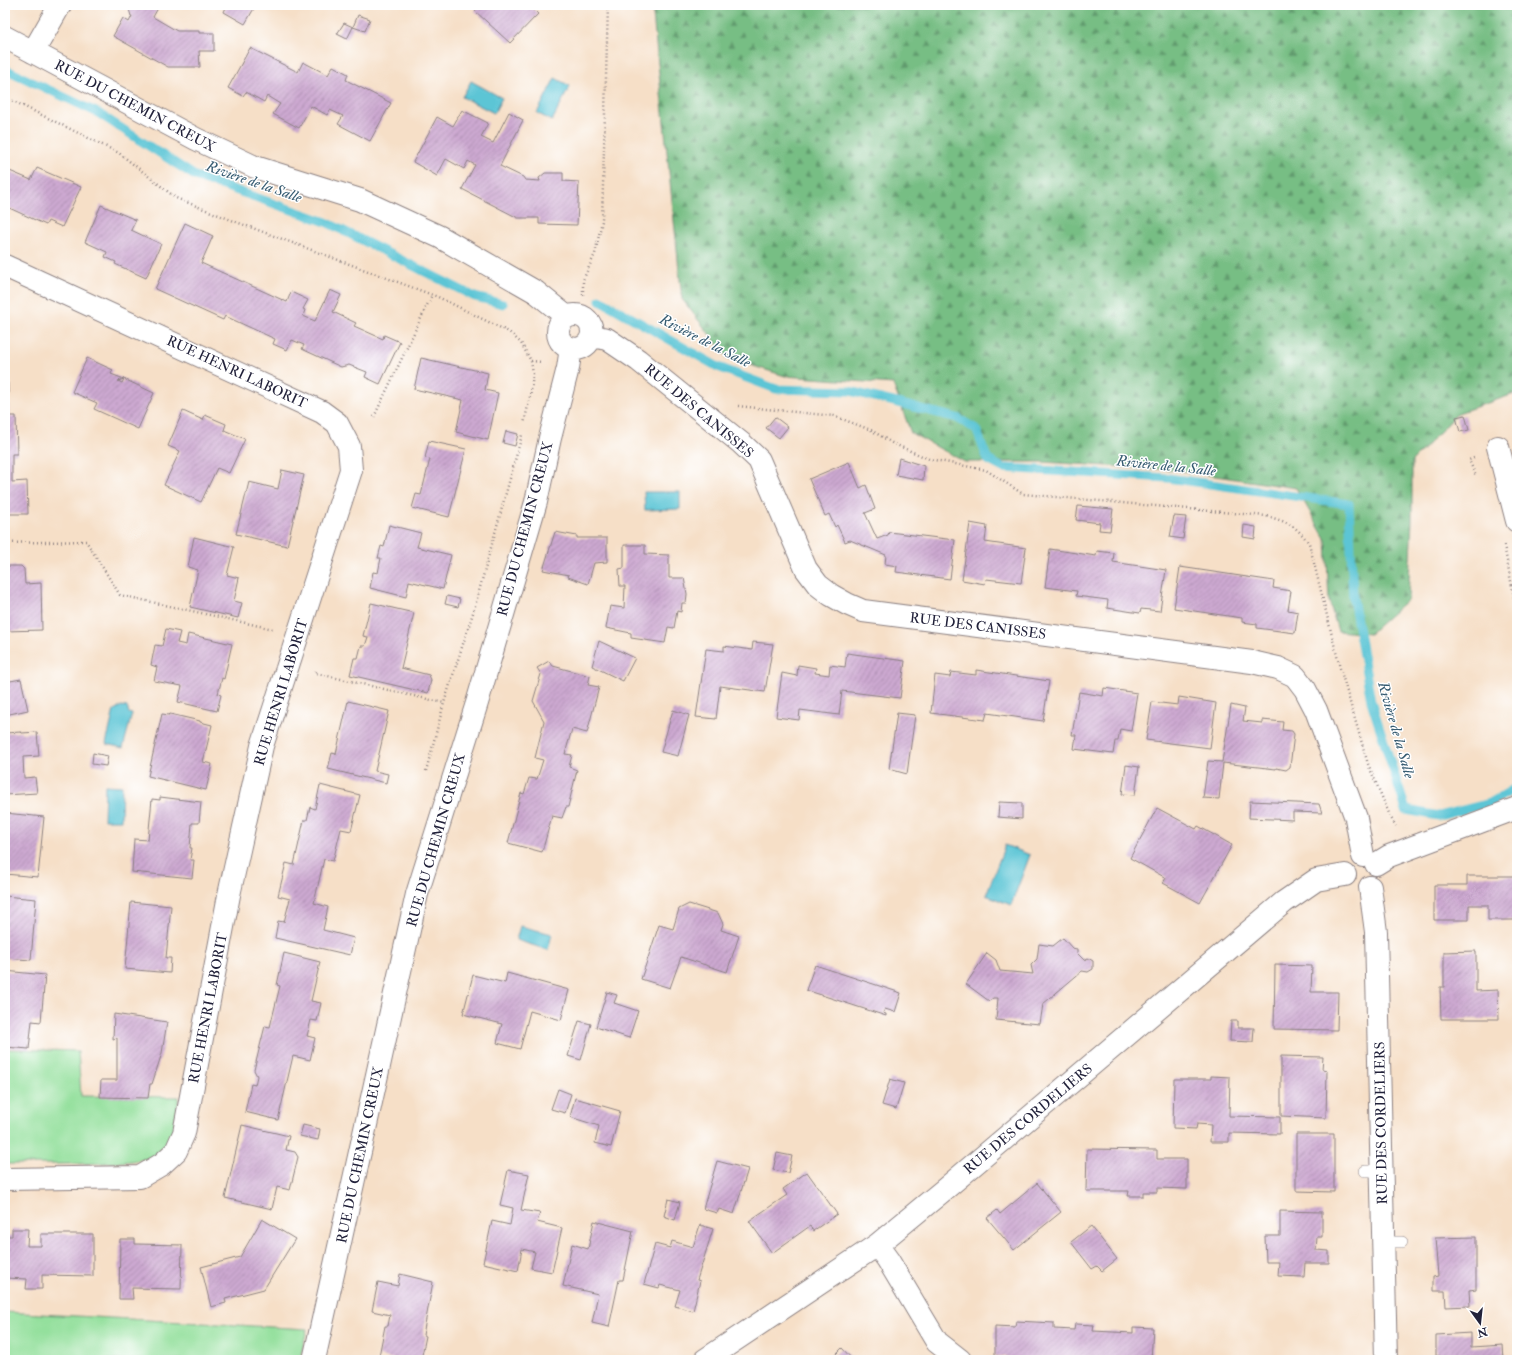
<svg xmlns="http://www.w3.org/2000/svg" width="1522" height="1365" viewBox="0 0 1522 1365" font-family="'IM FELL Double Pica',serif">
  <defs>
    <pattern id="forest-firs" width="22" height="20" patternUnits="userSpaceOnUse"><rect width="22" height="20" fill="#77be84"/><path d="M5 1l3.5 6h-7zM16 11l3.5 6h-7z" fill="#619a6d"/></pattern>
    <pattern id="building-hatch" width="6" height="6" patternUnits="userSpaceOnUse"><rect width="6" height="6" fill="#cda9d1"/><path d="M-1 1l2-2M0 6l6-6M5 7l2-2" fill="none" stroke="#a689ab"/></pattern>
  </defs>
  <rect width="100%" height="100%" fill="#fff"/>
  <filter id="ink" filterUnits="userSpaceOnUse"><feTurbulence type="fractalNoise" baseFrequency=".025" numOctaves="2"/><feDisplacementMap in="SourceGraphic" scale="8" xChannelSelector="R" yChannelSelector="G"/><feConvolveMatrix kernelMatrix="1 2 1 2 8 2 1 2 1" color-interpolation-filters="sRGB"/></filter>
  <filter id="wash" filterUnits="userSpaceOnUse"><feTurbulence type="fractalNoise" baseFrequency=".012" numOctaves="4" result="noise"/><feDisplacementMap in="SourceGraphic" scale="16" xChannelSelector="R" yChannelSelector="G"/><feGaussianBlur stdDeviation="0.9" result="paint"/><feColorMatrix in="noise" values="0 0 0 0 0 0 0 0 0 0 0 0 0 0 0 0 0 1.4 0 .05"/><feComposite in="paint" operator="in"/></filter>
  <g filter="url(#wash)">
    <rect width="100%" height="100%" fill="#f6dfc7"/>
    <!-- green -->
    <path fill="#94e09d" stroke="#5b816c" d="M5,1049L78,1051L81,1096L179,1097C175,1121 175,1140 153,1156C140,1166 29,1164 5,1164Z
      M5,1312L307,1329L300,1360H5Z"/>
    <!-- forest -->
    <path fill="url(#forest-firs)" stroke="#4c7060" d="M652,5H1517V393L1458,413L1412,461V520L1408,599L1369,634L1338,631L1329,601L1326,540L1296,488L1175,470L1042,462H965L911,433L893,384L785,376L728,358L682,299Z"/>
    <!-- water -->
    <path fill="#5bc5d5" stroke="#3e7488" d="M555,78L570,86L552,121L537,113Z
      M471,81L502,98L494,113L462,97Z
      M644,492H680V509L645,510Z
      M121,706L127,707L129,713L132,714L123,748L106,744L114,710H116Z
      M105,785L122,786L121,820H104Z
      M1005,845L1030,855L1011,905L986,895Z
      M520,926L552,934L548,950L516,940Z"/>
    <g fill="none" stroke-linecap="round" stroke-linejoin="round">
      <!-- stream -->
      <path stroke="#5bc5d5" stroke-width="9" d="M5,69L98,113L195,176L326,222L475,297L503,304
        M600,300L718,367L776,389L850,391L957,418L976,429L988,460L1003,468L1168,478L1349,504L1353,598L1371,701L1406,810L1439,816L1490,803L1517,787"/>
    </g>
    <g id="blocks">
      <!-- building -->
      <path fill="url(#building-hatch)" d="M131,5H157L158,8L153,17L177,31H199V33H214V51H199L200,67H168L113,36L123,18L129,22L132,16H131L129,9Z
        M227,5H256L245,24L224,12Z
        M475,5H529L538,14L510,43L475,11L477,8Z
        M358,15L370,19L365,31L353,27L347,39L337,34L344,23L353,27Z
        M250,48L298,72L303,62L328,75L333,66L348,74L346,80L391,103L370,141L338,124L343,116L330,110L327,115L311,106L299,128L273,114L280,104L267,96L264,102L246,92L243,96L228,88Z
        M462,110L488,123L481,137L493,143L509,112L523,120L500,166L523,177L525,180L540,181L539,178L545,173H563V181L579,182L577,225L539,224V218H518L462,189L475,165L468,161L464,169L446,159L437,176L413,162L437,117L453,126Z
        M37,168L81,187L62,227L48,221L46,225L5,206V169L31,180Z
        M101,205L136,220L131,230L161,244L146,278L115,264L116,262L105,257L107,252L85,242Z
        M185,223L213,236L201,263L287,302L291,292L308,300L303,309L305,310L303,316L315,321L330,290L341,295L333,312L356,323L354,326L383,339L384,335L400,342L380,384L365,377L367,372L349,365L341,367L302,349L304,345L292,340L287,350L273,344L275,339L225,316L223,320L155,289Z
        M87,358L113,370L111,374L124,379L118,381L122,383L124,379L154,393L138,429L94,409L97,403L72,392Z
        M421,358L488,373L485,390L498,393L488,440L456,432L463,400L414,389Z
        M5,383H8L9,416H16L17,454H12V482L27,481L28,514H7V524H5Z
        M183,411L203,420L205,415L226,424L224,430L245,439L229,473L217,468L201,502L164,485L180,451L168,446Z
        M1465,415L1469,430L1460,432L1456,417Z
        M775,417L788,427L779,438L766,428Z
        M506,431L518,434L515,446L503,443Z
        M429,441L466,449L449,517L412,508L416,494L421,495L430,459L425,458Z
        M899,458L924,466L923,480L896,475Z
        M849,462L860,488L866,485L875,509L865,513L877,539L888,535L889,532L955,540L950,579L896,572L897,566L885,564L886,555L850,540L845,542L837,525L835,527L829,514L825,516L809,479Z
        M282,470L304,475L287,546L236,534L249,482L278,489Z
        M1078,506L1113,509L1110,531L1099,530L1100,523L1076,520Z
        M1174,516L1186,517L1183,539L1170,537Z
        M970,523L987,526L985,542L1026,548L1021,583L986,579L985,584L962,580Z
        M389,525L421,533L417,547L451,555L443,589L409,581L406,597L370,588L373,572L378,573L381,558H378L381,546L384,547Z
        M1244,525L1256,527L1255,539L1243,537Z
        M555,532L577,536V538H607V562L594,563L588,584L568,577L569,575L543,570Z
        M194,537L234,547L227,575L239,578L234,601L242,603L238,618L190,607L198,570L188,567Z
        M624,545H645V554L669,555V578H684L687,594L686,603H682L681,612L677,611L674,628L668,627L665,643L631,638V633L606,628L610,606L624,608L625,586H620L619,569L624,568Z
        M1050,549L1096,556L1097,551L1114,553L1113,562L1166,570L1160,611L1141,609L1140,613L1107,608L1108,600L1076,596L1077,591L1045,587Z
        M5,566H21L24,569L25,584L41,583L42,630L5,631Z
        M1180,567L1274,581L1273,588L1291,591L1288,610L1298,612L1295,633L1257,628V624L1242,622V618L1174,608Z
        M447,596L460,599L458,607L445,604Z
        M371,603L414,613L401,668L429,675L431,680L428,693L350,675L354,658H358L361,646H365L368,637L363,636Z
        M166,629L180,632L177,643L186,645L188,634L232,644L224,679L222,678L218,694L221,695L217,711L178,702L182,686L154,681L157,667L151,665L155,645L162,646Z
        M599,641L635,658L623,681L592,666Z
        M753,642L773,644L765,692L720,686L716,719L696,717L706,649L724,651V646L752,650Z
        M847,653L905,661L900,698L842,691L839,715L800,710L799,720L776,717L782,673L797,676L798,665L816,668L815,673L829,675L830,665L845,667Z
        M549,661L553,666L590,676L588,685L599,687L587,733L572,729L565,754L572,755L569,767L577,770L568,807H566L562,818L552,816L542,852L508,843L521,793L524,794L529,778L537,779L543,760L535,758L544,721L533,701L541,674L537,668Z
        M976,670L1049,681L1043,721L987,713L985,720L931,713L935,675L950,677L951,672L976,675Z
        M21,679L28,710L5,715V682Z
        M1104,688L1137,693L1131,731L1120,729L1118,741H1115L1113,754L1074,749L1076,735H1072L1079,692L1103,696Z
        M1179,697L1216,703L1210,748L1146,740L1152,702L1178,705Z
        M348,701L389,711L375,771L388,774L386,783L328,769L332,753L336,754Z
        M1231,705L1245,708L1243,721L1262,723V720L1283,722L1282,730L1292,731L1294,734L1290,767L1286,770L1276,768V769L1223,763L1219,799L1203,798L1208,761L1222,762Z
        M673,710L689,715L678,756L661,752Z
        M897,713L915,715L907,774L889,769Z
        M162,714L169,715L170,714L200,721V722L212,725L203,762L212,764L206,790L148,776Z
        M21,732L22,733L37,732L39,756L23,757L24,778L35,777L37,793L5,795V733Z
        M93,753L108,756L106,766L92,764Z
        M1126,765L1139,767L1135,795L1122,794Z
        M320,785L360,795L351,831L341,829L333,861L324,859L314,903L328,907L323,930L354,938L350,955L275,938L278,921L284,922L290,899L278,896L286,863L294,865L304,820H307L310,807L315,809Z
        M160,797L201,802L199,823H192L190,848H192L190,860H194L192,878L132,872L134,839L148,840L152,799L160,800Z
        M1250,801L1319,804L1322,813L1293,812V820L1249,818Z
        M999,802L1022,803V819L998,817Z
        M1157,808L1196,829L1198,826L1232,845L1200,903L1163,883L1166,878L1130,858Z
        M5,813L44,817L38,877L5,874Z
        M1467,876H1517V920H1488V905H1469V920H1434V885H1467Z
        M5,896L36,899L31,960L5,958Z
        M131,902L171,906L166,958H171L170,973L125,969Z
        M689,904L718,913L723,924L721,930L739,936L727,972L681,957L670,988L641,979L659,925L673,929L679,909Z
        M1063,938L1072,948L1077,949V953L1084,960L1088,958L1093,961V969L1088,972L1082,971L1043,1004L1040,1024L996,1020L998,998H993L989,1001L966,984L987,953L996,960L1000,971L1033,974L1031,965L1037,959L1039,944L1053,946Z
        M1476,951V991L1498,990L1499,1019H1441L1440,987H1444V952Z
        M284,953L320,962L311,1001L321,1003L317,1021L311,1020L307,1036L315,1038L310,1060L293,1056L278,1120L245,1112L251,1084L255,1085L257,1076L254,1070L265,1026L270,1027L280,986L277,985Z
        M815,965L901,993L895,1012L885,1009L883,1013L886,1014V1016L806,990Z
        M1275,965L1312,966L1311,992H1338L1337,1030L1274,1029Z
        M5,971L45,975L41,1022L32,1021L29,1049L5,1047Z
        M507,973L569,990L561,1020L530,1011L520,1049L497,1043L502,1024L463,1014L473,975L505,983Z
        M607,992L617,995L614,1003L638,1011L629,1038L596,1027Z
        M114,1014L167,1022L162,1053L152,1084H150L148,1098L100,1097L101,1080H117V1038L113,1039Z
        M579,1021L591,1024L581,1060L568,1056Z
        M1231,1021H1238V1028H1254L1253,1042L1230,1041Z
        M1281,1056L1323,1057L1322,1069L1327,1070L1326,1118L1281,1116Z
        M1211,1076L1230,1077L1229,1116L1280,1117V1134L1229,1133V1142H1210L1211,1125L1197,1124L1196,1129L1173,1128L1174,1079H1211Z
        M890,1079L904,1083L896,1109L882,1105Z
        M558,1089L571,1094L565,1113L551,1109Z
        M575,1098L620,1111L611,1147L595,1143L599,1126L570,1117Z
        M242,1125L289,1136L286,1150L295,1152L298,1157L290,1190L277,1187L272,1209L225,1198Z
        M303,1125L320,1129L318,1140L300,1136Z
        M1296,1134H1334V1192L1296,1191Z
        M1087,1149L1157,1150V1159H1187V1189L1157,1188V1192H1143V1196H1128L1129,1191H1086Z
        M777,1153L792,1156L788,1173L773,1170Z
        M717,1161L748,1169L734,1214L719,1209L717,1213L703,1209Z
        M508,1170L529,1174L521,1210L540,1213L537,1222L562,1228L552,1272L531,1268L535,1252L522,1249L518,1271L483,1263L492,1221L510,1225L513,1208L500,1205Z
        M807,1172L837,1214L813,1231L810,1226L772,1253L749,1221L787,1195L783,1189Z
        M1037,1183L1061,1212L1014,1250L987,1218L997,1210L1000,1214Z
        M668,1199L680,1202L675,1220L664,1216Z
        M1280,1211L1322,1212V1237H1317L1316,1250L1329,1251V1263H1305L1304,1277L1278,1276L1279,1262H1266L1265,1236H1280Z
        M262,1219L295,1239L264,1289L225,1299L226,1303L211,1307L201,1267L240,1257Z
        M594,1221L633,1231L623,1280H619L609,1327L592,1323L598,1294L563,1286L572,1244L588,1249Z
        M700,1225L713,1229L697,1280L700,1281L693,1311L675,1306L680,1290L660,1285L659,1288L644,1284L655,1244L670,1248L672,1241L693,1247Z
        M1091,1226L1117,1259L1102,1271L1097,1266L1092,1269L1071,1242Z
        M12,1229H28L27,1246H41V1234H93V1276L42,1275V1289H26L27,1279L5,1278V1236H12Z
        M1476,1237V1289L1469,1290L1470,1306L1446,1307L1445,1291H1433V1277L1438,1276L1435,1238Z
        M120,1239H135V1244L182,1245L181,1289L132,1288L133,1299H119Z
        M400,1274L433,1282L423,1335L426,1336L421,1360H399L379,1356L385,1326H388L390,1315L372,1311L378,1282L398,1286Z
        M1016,1321L1054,1323V1329L1074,1330L1075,1324L1094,1325L1093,1331L1133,1333V1327L1153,1328L1151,1360H1007V1357L995,1356V1326L1015,1327Z
        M1471,1333V1347L1503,1345L1504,1360H1440V1356H1436V1335Z
        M842,1348L853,1360H830Z"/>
    </g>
  </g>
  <g filter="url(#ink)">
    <use href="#blocks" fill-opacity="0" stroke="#8c8081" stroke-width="1"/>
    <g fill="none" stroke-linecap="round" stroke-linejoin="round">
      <!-- lane casing -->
      <g stroke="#8c8081" stroke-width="12">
        <path id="lane" d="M1365,1171H1382
          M1384,1242H1402"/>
      </g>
      <!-- street casing -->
      <g stroke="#8c8081" stroke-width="24">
        <path id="street" d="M5,37L196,139L255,167L360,200L440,237L536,292L567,317
          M33,52L60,5
          M5,266L322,412L337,423L349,446L351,470L262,746L229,895L184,1133L176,1151L162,1164L140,1177L5,1179
          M558 332a17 17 0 1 1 34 0a17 17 0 1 1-34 0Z
          M592,336L607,339L638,360L741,443L759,460L806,569L818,585L831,595L847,604L863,611L1252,662L1278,668L1295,676L1305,689L1316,710L1356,818L1363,856
          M1498,447L1517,521
          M1376,864L1389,856L1517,808
          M1370,887L1376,932L1386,1360
          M877,1245L888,1260L937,1342L960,1360
          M314,1360L417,894L477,703L536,502L550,438L568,368L571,348
          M705,1360L877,1245L945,1189L1284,902L1316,880L1345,875"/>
      </g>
      <!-- path -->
      <path stroke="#8c8081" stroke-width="2.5" stroke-dasharray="1 3" stroke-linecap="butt" d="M5,97L119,153L176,198L239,223L438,297L509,332L521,343L531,361L533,374L531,392L524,424
        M583,295V280L595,254L602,221L608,5
        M531,361L542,362
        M738,406L834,416L871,430L892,443L929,459L986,470L1023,494L1266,516C1288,522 1295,525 1309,543L1340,668L1368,764L1391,818L1396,826
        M374,417L432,295
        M1474,458L1469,460L1476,476
        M5,543L86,541L120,595L273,629
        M1504,545L1517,613
        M316,671L315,673L444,703
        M426,771L444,703L473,613L522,435"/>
      <!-- lane -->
      <use href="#lane" stroke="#fff" stroke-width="11"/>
      <!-- street -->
      <use href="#street" stroke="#fff" stroke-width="22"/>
    </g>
  </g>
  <g text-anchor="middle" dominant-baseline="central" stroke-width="3" stroke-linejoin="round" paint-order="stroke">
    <!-- street labels -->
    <g font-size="14" fill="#22223b" stroke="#fff">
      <text transform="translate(135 106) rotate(28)">RUE DU CHEMIN CREUX</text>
      <text transform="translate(237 372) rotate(25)">RUE HENRI LABORIT</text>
      <text transform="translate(699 411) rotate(40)">RUE DES CANISSES</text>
      <text transform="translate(525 529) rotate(-75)">RUE DU CHEMIN CREUX</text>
      <text transform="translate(978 626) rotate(7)">RUE DES CANISSES</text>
      <text transform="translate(281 692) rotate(-73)">RUE HENRI LABORIT</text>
      <text transform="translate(436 840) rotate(-74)">RUE DU CHEMIN CREUX</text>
      <text transform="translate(208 1008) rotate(-79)">RUE HENRI LABORIT</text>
      <text transform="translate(1028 1119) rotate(-40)">RUE DES CORDELIERS</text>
      <text transform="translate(1381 1123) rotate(-91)">RUE DES CORDELIERS</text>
      <text transform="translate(360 1155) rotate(-78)">RUE DU CHEMIN CREUX</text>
    </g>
    <!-- water labels -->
    <g font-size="15" font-style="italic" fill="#365b71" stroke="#fff">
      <text transform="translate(254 182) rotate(19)">Rivière de la Salle</text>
      <text transform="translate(705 341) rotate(27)">Rivière de la Salle</text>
      <text transform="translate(1166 466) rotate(6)">Rivière de la Salle</text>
      <text transform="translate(1396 730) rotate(74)">Rivière de la Salle</text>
    </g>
  </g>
  <!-- margin -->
  <rect width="1522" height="1365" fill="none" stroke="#fff" stroke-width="20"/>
  <!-- north arrow -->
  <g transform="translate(1480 1323) rotate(165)" stroke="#ffffff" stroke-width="3" paint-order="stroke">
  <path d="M0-3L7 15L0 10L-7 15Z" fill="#22223b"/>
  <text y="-6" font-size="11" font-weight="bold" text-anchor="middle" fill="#22223b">N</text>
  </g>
</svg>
